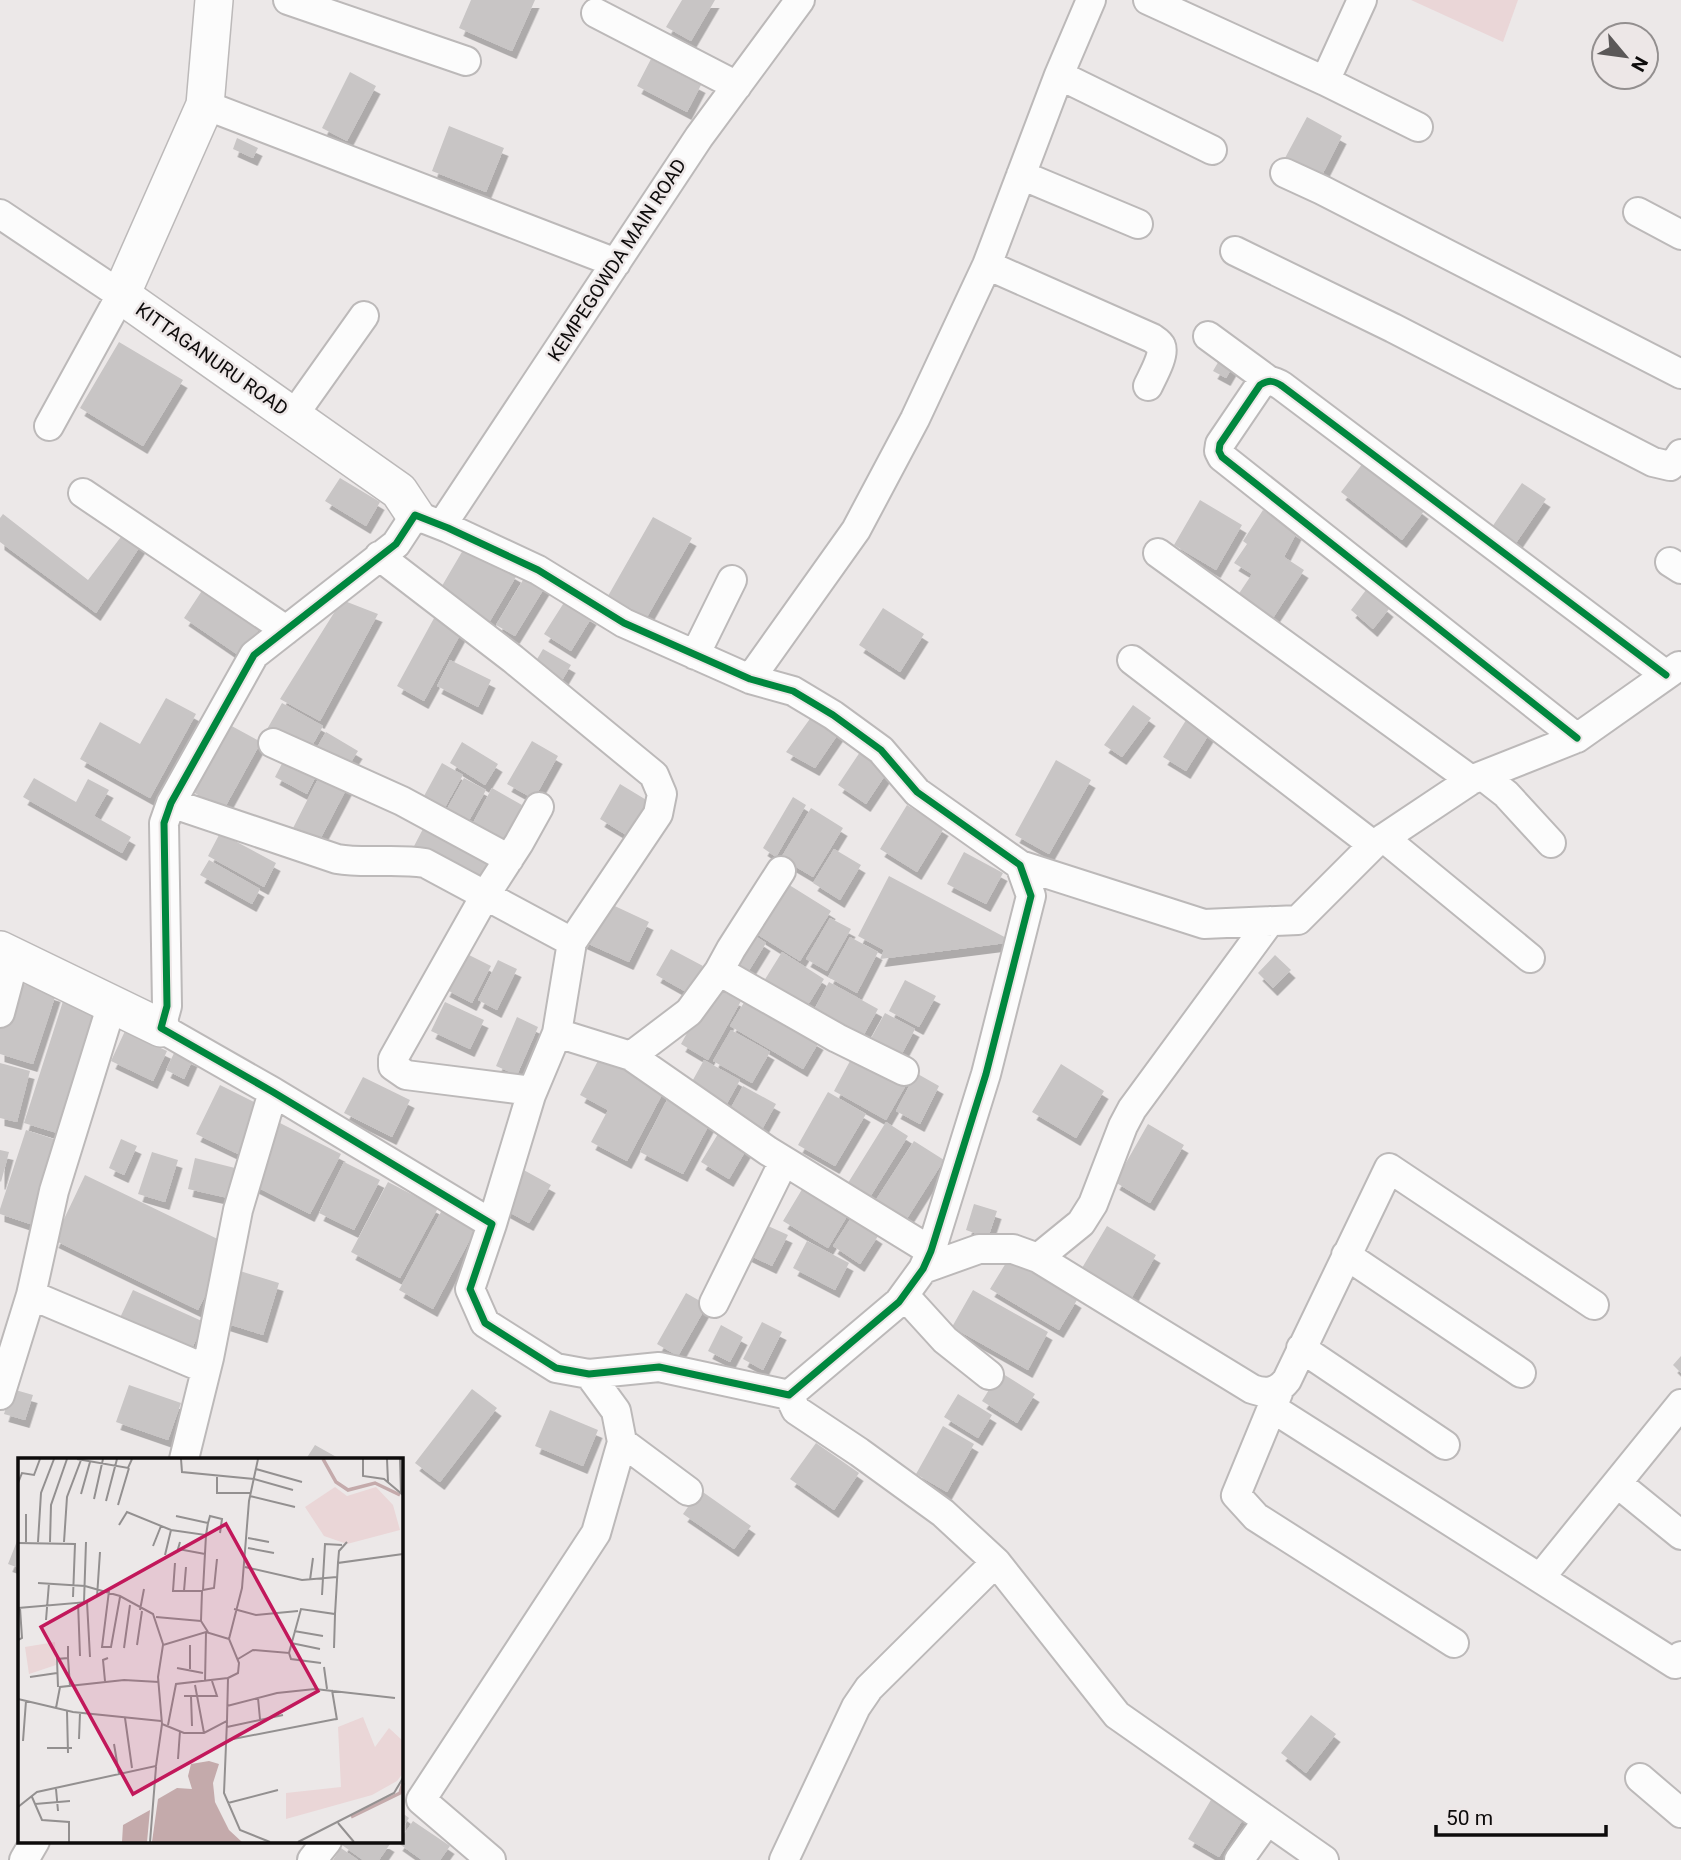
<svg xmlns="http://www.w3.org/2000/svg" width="1681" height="1860" viewBox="0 0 1681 1860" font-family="Roboto,sans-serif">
  <defs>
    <filter id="shadow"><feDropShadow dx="4.5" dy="8" stdDeviation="0" flood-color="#0004"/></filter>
  </defs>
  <rect width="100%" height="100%" fill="#ece8e8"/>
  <!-- green -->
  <path fill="#ead6d7" d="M1411,0H1518L1503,42Z"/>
  <!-- building -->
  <path fill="#c8c5c5" filter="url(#shadow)" d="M471,0H535L512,51L459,28Z
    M682,0H715L691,41L666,27Z
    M651,59L701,85L687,112L637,86Z
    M350,72L376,86L347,141L322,128Z
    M1307,117L1342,136L1321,177L1285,158Z
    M449,126L504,148L486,192L432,171Z
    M237,138L258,148L253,158L233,149Z
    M119,342L183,380L143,446L80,408Z
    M1220,359L1233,366L1226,378L1213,371Z
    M1363,463L1424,511L1402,540L1341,492Z
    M340,478L380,502L366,526L325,501Z
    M1522,483L1546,499L1516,543L1492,527Z
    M1200,500L1242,525L1216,570L1174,545Z
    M1263,510L1297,532L1284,557L1304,570L1273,618L1238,595L1252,574L1234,563L1247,544L1243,541Z
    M3,514L88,580L127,529L143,542L96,613L0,542V518Z
    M653,517L692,538L647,617L608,596Z
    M466,545L517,575L490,621L439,591Z
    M529,570L548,582L515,636L496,625Z
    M207,583L264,622L241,657L184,618Z
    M1366,590L1389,609L1373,629L1351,610Z
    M342,600L378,614L320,721L280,699Z
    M565,601L592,617L571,651L544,634Z
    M883,608L924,634L900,672L859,645Z
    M439,609L466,624L424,701L397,686Z
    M543,649L571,665L561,682L533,666Z
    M450,660L491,680L478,707L437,686Z
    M166,698L196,714L150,798L80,759L100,722L140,744Z
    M282,703L323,726L307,755L266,731Z
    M1133,705L1151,718L1122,757L1104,745Z
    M817,709L843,727L815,768L786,752Z
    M1188,717L1211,731L1186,771L1163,757Z
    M228,724L261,742L224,809L191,791Z
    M326,732L358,751L344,773L313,754Z
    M532,741L558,756L534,799L507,784Z
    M462,742L498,764L485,785L450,763Z
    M862,749L890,768L866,804L838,785Z
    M287,754L319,770L307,794L275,777Z
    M1056,760L1091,780L1049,854L1015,835Z
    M442,763L463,775L439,818L418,807Z
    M321,773L348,786L315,849L289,836Z
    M34,778L76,802L88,779L109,790L94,816L131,837L122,853L23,797Z
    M464,778L486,790L465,828L443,816Z
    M620,784L648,801L628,836L600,819Z
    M492,788L522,805L499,847L469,830Z
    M793,797L806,805L776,857L763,848Z
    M907,805L944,828L917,872L880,849Z
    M811,808L843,828L813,877L781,858Z
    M425,825L494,860L481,886L412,850Z
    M220,833L276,863L264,887L208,856Z
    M834,849L861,865L840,900L813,883Z
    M964,852L1003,873L986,904L947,884Z
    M209,860L260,889L252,904L200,875Z
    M889,876L1014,942L880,959L884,950L858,936Z
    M778,878L831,911L800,961L747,928Z
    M604,901L649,922L629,962L582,941Z
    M830,918L851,929L827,971L806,959Z
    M746,930L766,943L745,977L724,964Z
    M850,937L878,952L857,993L828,977Z
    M671,949L703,966L688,993L656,975Z
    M463,952L491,966L472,1003L445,989Z
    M782,952L824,979L801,1016L759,989Z
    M1275,955L1291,970L1273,988L1258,973Z
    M498,960L517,969L497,1010L478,1000Z
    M905,980L936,996L919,1027L889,1011Z
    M14,981L56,994L33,1064L0,1054V1023Z
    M829,982L878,1009L857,1047L808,1021Z
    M713,986L741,1001L708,1060L681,1044Z
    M65,995L107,1009L67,1136L24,1123Z
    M746,999L819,1042L803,1069L730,1026Z
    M445,1002L484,1020L470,1049L431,1031Z
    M885,1013L915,1029L898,1061L868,1044Z
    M517,1017L538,1027L517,1075L496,1066Z
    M731,1030L770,1052L752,1083L713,1061Z
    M125,1031L167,1051L153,1081L111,1061Z
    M857,1048L910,1078L886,1120L834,1091Z
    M175,1051L193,1059L184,1079L166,1070Z
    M601,1055L665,1089L627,1161L591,1142L608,1110L580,1095Z
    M704,1060L740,1080L725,1107L689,1087Z
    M0,1063L30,1071L17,1122L0,1118Z
    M1061,1064L1104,1091L1076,1138L1032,1112Z
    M916,1073L939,1086L920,1124L896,1111Z
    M363,1077L410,1100L392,1137L344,1113Z
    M220,1085L262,1106L238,1154L196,1134Z
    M743,1086L776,1104L761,1131L728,1113Z
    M828,1092L866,1114L835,1166L798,1145Z
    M668,1098L711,1121L683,1174L640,1152Z
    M886,1122L908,1136L865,1205L843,1191Z
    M280,1123L341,1154L310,1214L249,1183Z
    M724,1124L752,1140L729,1179L701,1162Z
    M1148,1124L1184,1145L1150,1203L1115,1182Z
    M26,1130L60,1141L33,1225L0,1214V1209Z
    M121,1139L137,1146L124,1175L109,1168Z
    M914,1141L944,1160L901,1228L870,1209Z
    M0,1150L9,1152L1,1182L0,1181Z
    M152,1152L178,1160L165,1202L138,1194Z
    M195,1158L235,1168L228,1198L188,1189Z
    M344,1162L380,1180L354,1230L319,1213Z
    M520,1168L551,1185L529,1223L498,1206Z
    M85,1175L230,1245L198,1310L54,1240Z
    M388,1182L438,1208L400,1278L351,1252Z
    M804,1186L849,1213L828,1248L783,1221Z
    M974,1204L997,1211L988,1238L966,1230Z
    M442,1210L476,1228L433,1309L399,1290Z
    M851,1218L878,1236L860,1264L833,1246Z
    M757,1221L788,1235L772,1266L743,1252Z
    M1107,1226L1156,1255L1132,1297L1082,1268Z
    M807,1241L849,1263L835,1290L793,1268Z
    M1009,1258L1077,1300L1059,1330L990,1289Z
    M240,1271L279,1283L263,1335L225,1323Z
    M133,1290L204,1322L189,1355L118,1322Z
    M973,1290L1048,1332L1028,1370L952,1327Z
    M686,1293L707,1305L678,1356L657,1344Z
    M762,1322L782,1332L763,1370L743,1359Z
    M721,1325L743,1337L730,1362L708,1351Z
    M1681,1356V1373L1673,1365Z
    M1000,1372L1035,1394L1017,1423L982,1401Z
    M129,1385L181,1403L168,1440L116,1422Z
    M12,1389L33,1395L25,1420L4,1414Z
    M472,1389L497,1408L440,1482L415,1463Z
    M958,1394L992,1415L978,1438L944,1417Z
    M550,1410L598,1430L583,1466L535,1446Z
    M943,1426L974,1444L947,1492L916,1474Z
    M816,1443L859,1473L834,1510L790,1479Z
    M315,1445L340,1459H306Z
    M700,1490L751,1526L734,1549L683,1514Z
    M19,1536V1568L8,1564Z
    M1311,1715L1336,1734L1306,1773L1281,1753Z
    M1215,1793L1247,1813L1219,1857L1188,1839Z
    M401,1812L409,1818L401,1830Z
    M413,1821L450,1846L440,1860H422L398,1843Z
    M345,1841H385L390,1844L379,1860H363L342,1845Z
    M341,1848L358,1860H333Z"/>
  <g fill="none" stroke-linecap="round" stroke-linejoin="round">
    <!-- minor casing -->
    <g stroke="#bcb9b9" stroke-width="32">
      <path id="minor" d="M288,0L466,61
        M1148,0L1325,81
        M1362,0L1325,81L1418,127
        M596,13L737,86
        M1059,75L1212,150
        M205,105L616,263
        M1285,173L1322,190L1681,374
        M1021,175L1138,224
        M1638,212L1681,235
        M0,214L121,295L49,426
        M1235,251L1393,328L1653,462L1670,466L1677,460L1681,454
        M987,265L1152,338C1155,340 1160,343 1161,346C1165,355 1152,377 1148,386
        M1208,336L1268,380
        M293,416L364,316
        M83,493L286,630
        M415,515L448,528L538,570L624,623L750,679L793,691L833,715L881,750L917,792L1020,865L1031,896L986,1074L931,1251L923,1269L899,1302L789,1395L659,1367L589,1374L556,1368L485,1323L470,1289L492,1224L273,1092L161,1028L167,1006L164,823L171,803L254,655L396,544Z
        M442,525L699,137L800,0
        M1158,553L1471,780
        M379,556L513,659L654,775L662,794L658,814L572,942L557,1033L531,1095L492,1224
        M1670,562L1681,569
        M695,655L732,580
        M1132,660L1373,845
        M750,679L856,530L915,419L987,265L1059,75L1091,0
        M1577,738L1222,457L1219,451L1220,444L1260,385C1269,380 1273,380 1282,386L1666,675
        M273,743L402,801L509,859
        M1483,776L1506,794L1551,843
        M171,803L337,859C366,864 396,858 425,863L572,942
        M1384,838L1530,958
        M1020,865L1204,924L1298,920L1373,845L1384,838L1471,780L1577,738L1679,666
        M719,971L837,1038L904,1071
        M0,1013L15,957
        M557,1033L631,1056L768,1151L931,1251
        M631,1056L689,1012L719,971L731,949L781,871
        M532,1091L406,1075L393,1066V1059L486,894L519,843L539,807
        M1346,1255L1521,1373
        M1038,1258L1081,1223L1093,1204L1123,1126L1132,1109L1270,921
        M923,1269L979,1249H1013L1038,1258L1252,1389C1266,1394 1277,1393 1287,1380L1389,1168L1594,1305
        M31,1295L206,1369
        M904,1295L945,1340L989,1375
        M714,1303L784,1161
        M1301,1348L1445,1445
        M1278,1393L1236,1495L1256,1517L1454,1643
        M0,1395L31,1295L54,1191L112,1004
        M789,1395L796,1410L859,1452L943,1513L996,1562L1117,1715L1324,1860
        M1272,1408L1675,1664L1681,1656
        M622,1442L688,1491
        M184,1459L209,1358L238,1210L273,1092
        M1617,1483L1681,1535
        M1540,1578L1681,1404
        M1640,1778L1681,1813
        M24,1860L35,1841
        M312,1860L327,1841
        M491,1860L421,1800L596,1533L622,1442L616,1411L589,1374
        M784,1860L856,1707L869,1688L996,1562
        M1239,1860L1267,1821"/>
    </g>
    <!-- major casing -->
    <g stroke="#bcb9b9" stroke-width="40">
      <path id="major" d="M214,0L205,105L121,295L399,491L415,515
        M0,950L161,1028"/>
    </g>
    <!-- minor -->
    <use href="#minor" stroke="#fcfcfc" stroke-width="28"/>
    <!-- major -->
    <use href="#major" stroke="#fcfcfc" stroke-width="37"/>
    <!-- cycleway casing -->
    <g stroke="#ede7e7" stroke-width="11">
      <path id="cycleway" d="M415,515L448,528L538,570L624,623L750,679L793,691L833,715L881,750L917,792L1020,865L1031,896L986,1074L931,1251L923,1269L899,1302L789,1395L659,1367L589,1374L556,1368L485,1323L470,1289L492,1224L273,1092L161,1028L167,1006L164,823L171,803L254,655L396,544Z
        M1577,738L1222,457L1219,451L1220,444L1260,385C1269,380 1273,380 1282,386L1666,675"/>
    </g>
    <!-- cycleway -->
    <use href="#cycleway" stroke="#00873e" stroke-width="7"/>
  </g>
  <g text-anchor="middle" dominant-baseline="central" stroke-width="5" stroke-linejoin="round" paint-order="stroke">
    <!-- street labels -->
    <g font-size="19" fill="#0d0b0b" stroke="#ede7e7">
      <text transform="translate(617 260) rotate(-57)">KEMPEGOWDA MAIN ROAD</text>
      <text transform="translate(212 359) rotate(35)">KITTAGANURU ROAD</text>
    </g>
  </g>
  <!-- overview -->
  <g transform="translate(18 1458)">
    <rect width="385" height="385" fill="#ece8e8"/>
    <path d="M317,29L329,38L358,29L375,47L382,72L329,86L306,78L287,49ZM37,184L38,207L11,216L7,189ZM345,259L357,289L371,270L385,283V315L379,323L354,337L268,361V335L323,329L320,269Z" fill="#ead6d7"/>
    <path d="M191,303L201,306L195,325L197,344L211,372L224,384H134L140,341L159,330L174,331L170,318L173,306ZM132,352L129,384H104L105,367Z" fill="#c4aaab"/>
    <path fill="none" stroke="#c4aaab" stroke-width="3.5" d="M305,1L318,24L330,32L357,25L382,37M333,359L382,335L385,325"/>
    <path fill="none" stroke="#939090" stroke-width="2" d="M59,1L110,10L114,1M163,1L164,14L236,21L275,32M345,1V18L366,21L385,37M369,1L370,24M382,1L383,35M238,11L284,24M199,19V35H233M0,25L4,15L16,17L22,1M63,36L72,4M232,38L277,49M76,41L85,1M88,43L99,1M100,47L111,10M8,56V84M158,58L190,65L188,77M190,65L192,58L204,61L202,75M101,67L109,54L153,72L188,77L185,132M230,80L251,84M20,84L23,35L36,1M32,84L33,47L49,1M46,84L49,39L63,2M162,84L160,91L187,96M0,85L57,86L55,139M135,88L143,68M230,90L256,95M147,97L153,72M157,105L155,133H184L183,163L190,174M320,105L321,93L329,84M227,109L284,122L319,119M292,122L295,100M20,125L67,128L102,138L135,156L145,186M185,132L196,130L199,101M91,133L84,189H93L102,139M166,133L168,109M304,137L307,86L324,87M79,139L82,94M60,144L62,198M66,144L68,84M0,150L69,144L72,199M216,151L238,157L280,153M122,152L126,131M138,159L183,163M28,162L31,125M276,173L305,178M211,181L188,174L145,187L140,219L144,266L166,275H186L209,263L210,220L220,215L221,205L211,181L224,130L231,43L240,1M0,182L4,180L2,150M273,185L302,191M119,187L124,153M172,187V211M106,190L112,147M316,190L317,157M271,195L273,201L303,205M50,200L52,228M220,201L235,192L271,195L283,151L317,156L320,105L385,96M306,209L309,231M159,210L185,215M12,219L39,215M87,223L85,202L90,200M187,224L188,174M177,227L186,275M40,229L39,201L50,200V188M314,232L319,262M166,238H199L194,223M173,238L174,268M240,240L242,261M0,241L55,254L143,263M209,248L259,235L297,231L377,240M38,250L42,229L106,222L141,224M49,253L50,295M107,260L114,310M209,263L206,335L222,372L252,384M150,267L158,226L210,220M209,269L265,257M61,281L62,255M210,282L318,261M5,283L8,243M96,286L101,316M29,290H54M160,301L162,273M38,331L40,353M14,339L24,362L51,364V384M210,345L260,332M17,346L52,343M0,349L19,334L138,308L144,266M320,365L336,384M132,384L138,309M280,384L376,335L385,320"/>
    <path fill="#c2185b" fill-opacity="0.15" stroke="#c2185b" stroke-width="3.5" d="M208,66L300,233L115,336L23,169Z"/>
    <rect width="385" height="385" fill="none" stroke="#0d0b0b" stroke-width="3.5"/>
  </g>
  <!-- north arrow -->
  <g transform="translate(1625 56) rotate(119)"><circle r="33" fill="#ede7e7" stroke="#938f8f" stroke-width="2"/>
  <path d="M0-5L12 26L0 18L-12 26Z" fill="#5b5858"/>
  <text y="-10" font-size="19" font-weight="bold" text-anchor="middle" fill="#0d0b0b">N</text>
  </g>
  <!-- scale -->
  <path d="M1436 1825v10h170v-10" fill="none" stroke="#0d0b0b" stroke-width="3.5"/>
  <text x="1446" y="1825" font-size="21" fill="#0d0b0b" stroke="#ede7e7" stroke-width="5" paint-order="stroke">50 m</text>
</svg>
